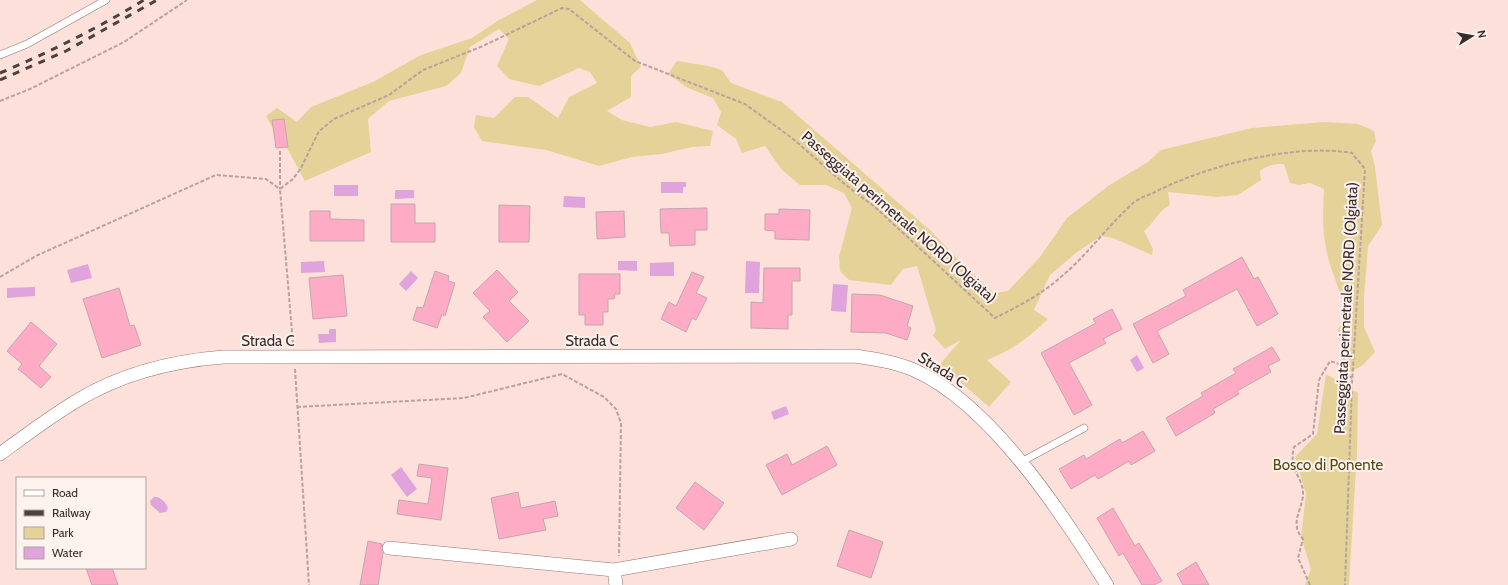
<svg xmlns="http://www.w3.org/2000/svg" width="1508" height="585" viewBox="0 0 1508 585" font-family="Cabin,sans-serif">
  <rect width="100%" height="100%" fill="#fee0da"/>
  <!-- green -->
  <path fill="#e5d298" d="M537,0H580L630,43L641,67L631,76V97L607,111L622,120L650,127L676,122L713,131L710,146L692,147L662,154L632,157L599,166L546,150L482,141L474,127L476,115L494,118L515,97H528L558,118L569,97L597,83L590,72L579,68L539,86L509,79L497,66L509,39L499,29L470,47L461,73L446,86L389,101L368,119L371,152L305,181L283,141L272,127L266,116L277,108L297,122L311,107L373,82L421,55L472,38L499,20Z
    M677,61L709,66L722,70L731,83L782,102L931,231L963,265L994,293L1008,291L1040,257L1067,218L1108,186L1148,162L1161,150L1252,128L1299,124L1325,122L1358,124L1374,131L1376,141L1371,151L1375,167L1382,225L1368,246L1364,298V327L1375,352L1363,365L1351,372L1346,369L1342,359L1338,329L1347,318C1343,294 1330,272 1326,248C1322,228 1323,209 1324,189L1310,183L1299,185L1290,183L1284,164C1274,164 1268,165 1260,171L1261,180L1238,195L1217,197L1168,192L1170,205C1157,212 1155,222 1144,231L1153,249L1152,255L1113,238L1101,236L1076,253L1050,275L1034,310L1048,319C1028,338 1013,350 987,360L1011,382L989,407L940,364L961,340L945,349L933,336L936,330L917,266L903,269L891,285L849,280L840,271L839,257L852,208L844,193L826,185H800L782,170L765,146L742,153L736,139L717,125L721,112L713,98L688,88L668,74Z
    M1326,374L1358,393L1357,453L1349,585H1305L1311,569L1301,537L1306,494L1295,457L1317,434Z"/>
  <!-- water -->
  <path fill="#dfa4db" d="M661,182H686V187H683V193H661Z
    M334,185H358V196H334Z
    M414,190V198L395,199V190Z
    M564,196L585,197V208L563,207Z
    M324,261L325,272L301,273V262Z
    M618,261H637V271L618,270Z
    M746,261L760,262L759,293H745Z
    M674,262V276H650V263Z
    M88,264L92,278L71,283L67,270Z
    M411,271L418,278L406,291L399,284Z
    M833,284L848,285L846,312L831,311Z
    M35,287V296L7,298V288Z
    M329,329H336V342L319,343L318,334H329Z
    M1137,355L1144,368L1137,372L1130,360Z
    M786,406L789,414L774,420L771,412Z
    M401,467L417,489L407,497L391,475Z
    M154,497C160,496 166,502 168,508L166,512L160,513L151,505L150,501Z"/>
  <!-- building -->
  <path fill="#feacc5" stroke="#c2a6ae" d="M284,119L288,147L276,148L272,120Z
    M391,204H415V223H435V242H391Z
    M499,205L530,206L529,242H499Z
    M707,208V230H695V245L670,246L669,233H661L660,209Z
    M779,209L810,210L809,240L775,239V231L765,230V214H779Z
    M310,211H330V219L364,220V241H310Z
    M624,211L625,237L597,239L596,212Z
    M1242,257L1254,279L1258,277L1278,314L1257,326L1237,289L1157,331L1169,354L1153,363L1133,324L1186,296L1183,290Z
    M764,268H800V281H792V315H788V329L751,328V302L763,303Z
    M497,270L518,292L509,301L529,321L507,342L483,317L490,311L473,293Z
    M435,271L449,276L448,281L455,283L445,316L442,314L437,328L413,320L417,307L423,308Z
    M692,272L704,277L696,293L707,298L696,320L692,318L686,332L661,319L669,302L676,306Z
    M579,274H620V294H615L614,299H608V312H603V325H585V315H579Z
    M343,275L347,316L313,319L309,278Z
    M119,288L130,326L134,325L141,345L102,358L83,299Z
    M852,294L880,295L913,306L907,326L911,328L907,340L886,333L851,332Z
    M1112,309L1122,329L1103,339L1106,343L1069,363L1092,405L1074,415L1041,353L1096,323L1093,319Z
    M31,322L57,344L39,366L51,377L41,388L18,369L22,364L7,351Z
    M1272,347L1280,360L1268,366L1271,372L1237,391L1239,394L1213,409L1215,413L1176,436L1166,418L1203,396L1201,393L1236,373L1233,369Z
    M1143,431L1155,451L1131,465L1129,461L1098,479L1095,475L1071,489L1059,469L1084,455L1086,459L1120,439L1122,443Z
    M827,446L837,465L782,495L766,465L787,454L792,465Z
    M419,464L448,468L441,520L397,514L399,500L428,504L432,478L417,476Z
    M695,482L724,503L704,530L676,508Z
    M518,492L521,508L555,501L558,516L543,519L546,530L499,539L491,498Z
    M1113,508L1135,546L1139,543L1162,581L1154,585H1142L1123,553L1119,556L1097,518Z
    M849,530L883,542L871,578L837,566Z
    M368,541L382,544L381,548L383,553L378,585H360Z
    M1196,562L1209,585H1183L1177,574Z
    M86,568H112L118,585H92Z"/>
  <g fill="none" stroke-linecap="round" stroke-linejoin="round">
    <!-- lane casing -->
    <g stroke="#8e746f" stroke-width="8">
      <path id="lane" d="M0,55L27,44L106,0
        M1021,462L1084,428"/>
    </g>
    <!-- street casing -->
    <g stroke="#8e746f" stroke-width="14">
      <path id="street" d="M0,454C26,435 51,416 78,400C121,374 173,361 223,357L855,356C875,359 895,362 914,370C991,404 1063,515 1107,585
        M389,548L614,570L791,539
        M614,570L616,585"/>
    </g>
    <!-- path -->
    <path stroke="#b9a19d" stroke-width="2" stroke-dasharray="4 2" stroke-linecap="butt" d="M0,101L30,89L124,42L187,0
      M280,151V189
      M0,277L38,255L216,175L266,179L280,189
      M293,344L280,189L293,179L301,168L319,131L334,119L389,95L423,70L483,46L562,8L569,9L635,61L745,104L792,138L847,186L875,207L995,318C1019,306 1042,294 1062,276C1087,255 1107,227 1132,204C1137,199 1146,196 1153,193C1205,166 1293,143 1352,153L1365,169L1352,383L1345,585
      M295,369L309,585
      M297,407L464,398L562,374L604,397L616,409L621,423L619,556
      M1310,585L1298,558L1303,539C1289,523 1302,511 1303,495C1304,477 1288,471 1294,447L1313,434L1319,380L1330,361L1339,364L1348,376L1353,378"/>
    <!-- lane -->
    <use href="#lane" stroke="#fff" stroke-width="7"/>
    <!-- street -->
    <use href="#street" stroke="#fff" stroke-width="13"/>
    <!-- rail -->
    <path stroke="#4d403e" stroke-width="3" stroke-dasharray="7 7" stroke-linecap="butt" d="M0,73C50,52 98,28 144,0
      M0,80L66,51L157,0"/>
  </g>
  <g text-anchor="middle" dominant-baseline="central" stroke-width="4" stroke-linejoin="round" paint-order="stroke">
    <!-- street labels -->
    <g font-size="15" fill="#372c2a" stroke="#fef2ef">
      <text transform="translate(899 217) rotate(41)">Passeggiata perimetrale NORD (Olgiata)</text>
      <text transform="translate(1346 308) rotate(-87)">Passeggiata perimetrale NORD (Olgiata)</text>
      <text x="268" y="341">Strada C</text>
      <text x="592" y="341">Strada C</text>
      <text transform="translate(942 370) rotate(32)">Strada C</text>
    </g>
    <!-- park labels -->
    <g font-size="15" fill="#59480c" stroke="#fef2ef">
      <text x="1328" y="465">Bosco di Ponente</text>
    </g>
  </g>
  <!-- legend -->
  <rect x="16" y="477" width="130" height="92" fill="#fef2ef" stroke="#aea3a0"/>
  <rect x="24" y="490" width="20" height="6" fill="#ffffff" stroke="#aea3a0"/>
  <text x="52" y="497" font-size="12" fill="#372c2a">Road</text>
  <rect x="24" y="510" width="20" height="6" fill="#4d403e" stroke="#aea3a0"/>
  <text x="52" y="517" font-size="12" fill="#372c2a">Railway</text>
  <rect x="24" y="527" width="20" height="12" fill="#e5d298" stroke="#aea3a0"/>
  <text x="52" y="537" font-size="12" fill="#372c2a">Park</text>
  <rect x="24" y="547" width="20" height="12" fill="#dfa4db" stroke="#aea3a0"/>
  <text x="52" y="557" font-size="12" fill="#372c2a">Water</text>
  <!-- north arrow -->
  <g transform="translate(1472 36) rotate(79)" stroke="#fef2ef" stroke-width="3" paint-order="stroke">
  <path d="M0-3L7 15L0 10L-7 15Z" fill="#372c2a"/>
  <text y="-6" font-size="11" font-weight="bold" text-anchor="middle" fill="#372c2a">N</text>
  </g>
</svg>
